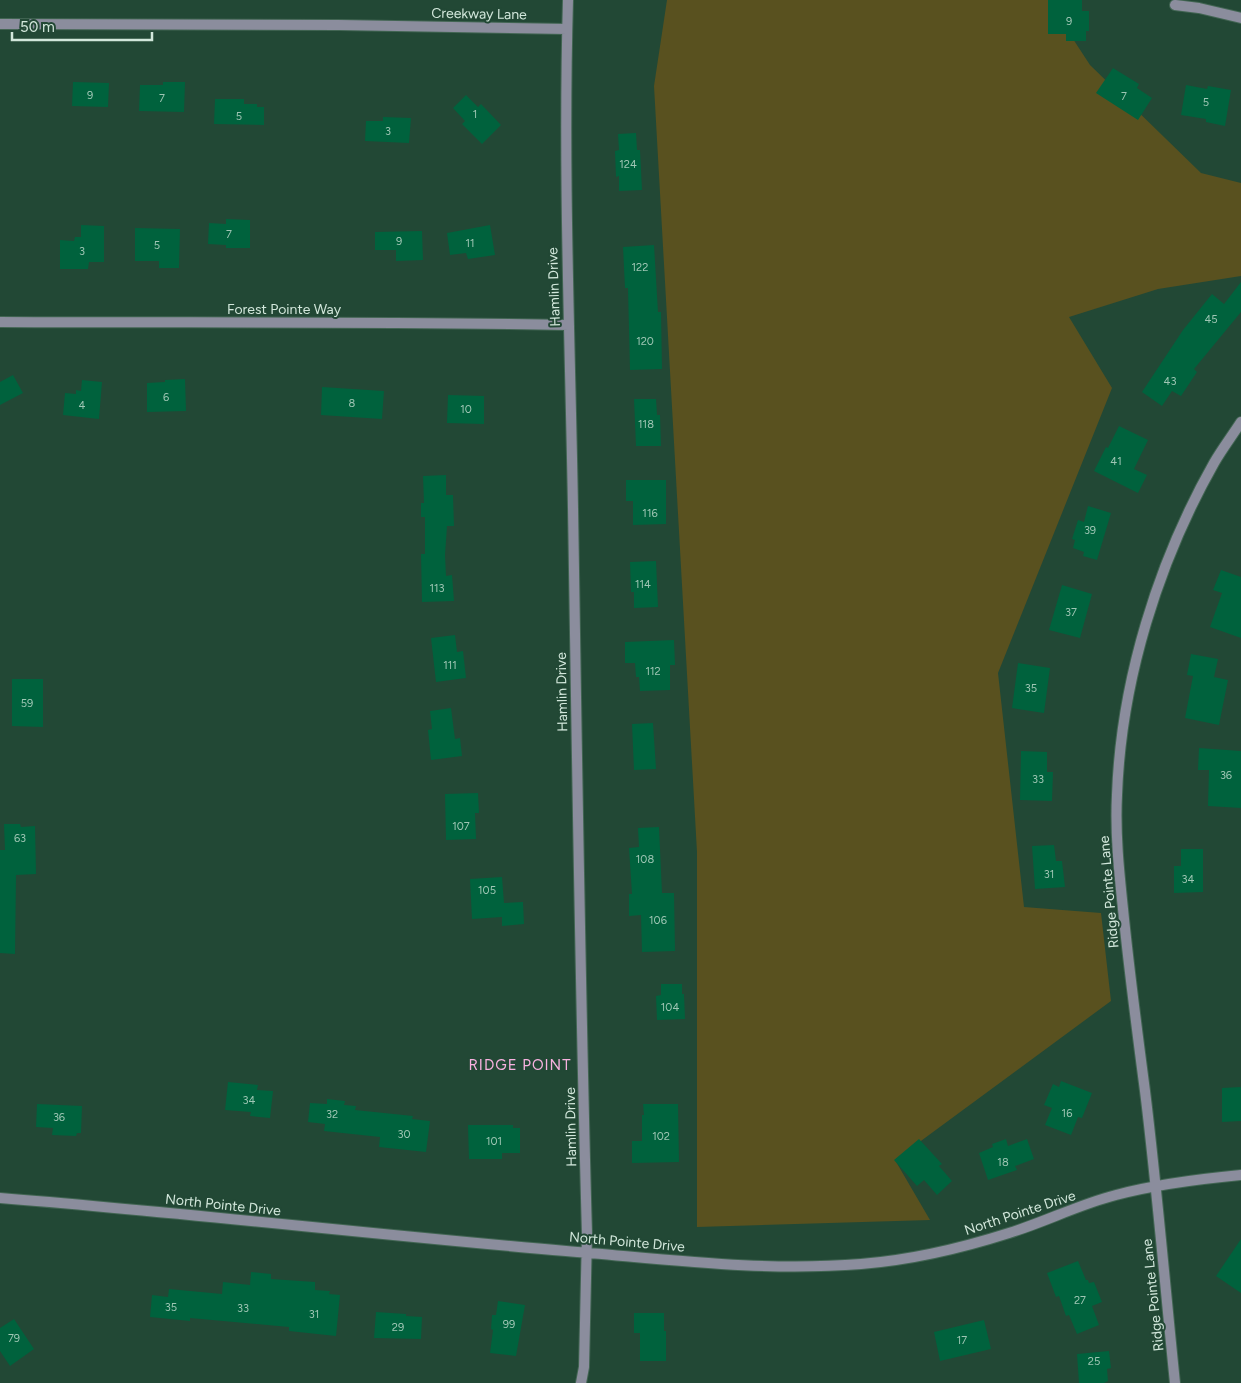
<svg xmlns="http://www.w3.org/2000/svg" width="1241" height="1383" viewBox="0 0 1241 1383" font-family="Figtree,sans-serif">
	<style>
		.green { fill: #59511f }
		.building { fill: #00623d }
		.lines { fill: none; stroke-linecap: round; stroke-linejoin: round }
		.street-casing { stroke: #426553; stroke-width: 12 }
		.street { stroke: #8b8d9d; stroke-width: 10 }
		.labels { text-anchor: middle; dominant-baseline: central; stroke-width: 4; stroke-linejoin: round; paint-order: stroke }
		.number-label { font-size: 11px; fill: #9ec6b4 }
		.street-label { font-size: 14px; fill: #d2e7db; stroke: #224835 }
		.neighbourhood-label { font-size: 15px; letter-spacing: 1px; fill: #f8b2e0; stroke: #224835 }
	</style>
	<rect width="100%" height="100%" fill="#224835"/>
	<path class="green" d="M667 0H1061L1058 16 1090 65 1201 173 1241 183V276L1158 289 1069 317 1112 388 998 673 1024 907 1101 913 1111 1001 895 1160 930 1220 697 1227V852L654 86Z"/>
	<path class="building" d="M1048 0H1082V11H1089V31H1086V41H1066V34H1048Z
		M1113 68 1139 84 1137 88 1152 98 1138 120 1096 93Z
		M73 82 109 83 108 107 72 106Z
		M163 82H185L184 112 139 111 140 85H163Z
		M1186 85 1207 89 1208 86 1231 90 1225 126 1206 122V119L1181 115Z
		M466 95 478 107 481 104 501 125 482 144 462 124 465 121 453 108Z
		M215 99H244V104H257V107H264V125L214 124Z
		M383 117 411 118 409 143 365 141 366 121H383Z
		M636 133 637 150H640L642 190 619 191V176L616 177 615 151 619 150 618 134Z
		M226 219 250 220V248H226V245L208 244 209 223 226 224Z
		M81 225 104 226V262H89L88 269H60V240L74 241 75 237H81Z
		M490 225 495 255 468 259 466 253 450 255 447 233Z
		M135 228 180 229 179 268H159V261H135Z
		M422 231 423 260 396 261V250H375V232Z
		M654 245 658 312H661L662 369 630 370 628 288H625L623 247Z
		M1241 282V312L1194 369 1197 372 1181 396 1172 391 1162 406 1142 392 1183 330 1212 294 1224 304Z
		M13 375 23 393 0 405V382Z
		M185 379 186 411 147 412V383L165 382V380Z
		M82 380 102 382 99 419 63 415 65 393 76 394V390L81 391Z
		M322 387 384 391 382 419 321 415Z
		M448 395 484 396V424L447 423Z
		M634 399H656L657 415H660L661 446H636Z
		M1119 426 1148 440 1134 469 1147 475 1138 493 1094 471 1106 447 1108 448Z
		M446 475V495H453L454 526H447L445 555 446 576 452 575 454 601 422 602 421 554H425V517H421V503H424L423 476Z
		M626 480H666V524L633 525V501H626Z
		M1088 506 1111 513 1097 560 1083 556 1084 552 1073 548 1075 540 1072 539 1078 520 1084 522Z
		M656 561 658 607 634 608V592H631L630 562Z
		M1221 570 1241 577V638L1210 627 1222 593 1213 590Z
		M1062 585 1092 594 1080 638 1049 630Z
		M455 635 457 652 463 651 466 678 436 682 431 638Z
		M674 640 675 665H670V690L640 691 639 677H636L635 663H625V642Z
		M1191 654 1218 659 1214 677 1228 680 1219 725 1185 718 1193 676 1187 675Z
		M1018 663 1050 668 1044 713 1012 708Z
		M12 679H43V727L12 726Z
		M451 708 455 739 460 738 462 756 431 760 428 730 432 729 430 711Z
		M653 723 656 769 634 770 632 724Z
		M1199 748 1241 751V808L1208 806 1209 770H1198Z
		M1021 751 1047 752V772H1053L1052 801 1020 800Z
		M478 793 479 813H475L476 839 446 840 445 794Z
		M4 824H20L21 827 35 826 36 874 16 875 15 954 0 953V850H5Z
		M659 827 662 893H674L675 951 642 952 641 915 629 916V894H632L629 848 639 847 638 828Z
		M1054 845 1056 861H1062L1065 887 1035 889 1032 846Z
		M1181 849H1203V892L1174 893V866H1181Z
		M502 877 504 903 523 902 524 924 502 926V917L472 919 470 879Z
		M661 984H682V994H684L685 1019 657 1020 656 996 661 995Z
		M1061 1081 1092 1093 1082 1118 1078 1117 1071 1135 1045 1125 1052 1108 1044 1105 1053 1084 1059 1087Z
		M228 1082 258 1085 257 1090 273 1091 270 1118 250 1116 251 1112 225 1110Z
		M1241 1087V1121L1222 1122V1088Z
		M327 1099 345 1101 344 1105 356 1106 355 1110 413 1116 412 1119 430 1121 426 1152 379 1147 380 1137 324 1131 325 1124 308 1122 310 1103 327 1104Z
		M37 1104 82 1106 81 1133H77L76 1136 52 1135 53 1128 36 1127Z
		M643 1104H678L679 1162 632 1163V1141H642V1115H644Z
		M468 1125H513V1128H520V1153H502V1159H469Z
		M919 1139 942 1164 939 1166 952 1181 937 1195 924 1180 917 1186 894 1160Z
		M1006 1139 1008 1146 1027 1139 1034 1159 1015 1166 1017 1170 988 1180 979 1153 993 1147 992 1144Z
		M1241 1239V1293L1216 1276Z
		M1078 1261 1086 1280H1088L1089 1283 1094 1282 1102 1302 1092 1306 1099 1325 1077 1334 1069 1315 1066 1316 1059 1296 1056 1297 1047 1273Z
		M251 1272 271 1274V1279L315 1282V1290L330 1291 329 1294 340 1295 336 1336 289 1331V1327L190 1318V1321L150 1317 152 1295 168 1297 169 1289 222 1294 223 1282 250 1285Z
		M498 1301 525 1305 516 1356 490 1353 493 1330 491 1329 492 1315H496Z
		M376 1312 406 1314V1316L422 1317 421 1339 374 1338Z
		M634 1313H664V1331H666V1361H640V1333H634Z
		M14 1319 34 1349 10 1366 0 1351V1328Z
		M984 1320 991 1349 940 1361 934 1332Z
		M1109 1351 1111 1368 1107 1369 1108 1381 1104 1383H1079L1077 1354Z"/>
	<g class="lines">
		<defs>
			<path id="street" d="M568 0C563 170 570 339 573 508 577 750 580 992 587 1234L584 1367 581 1383
				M1175 5 1199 8 1241 18
				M0 24 339 25 567 29
				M0 322C190 323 379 321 569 325
				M0 1198C189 1213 377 1235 566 1251 666 1259 761 1272 861 1264 912 1260 962 1248 1009 1233 1045 1222 1080 1204 1116 1195 1157 1184 1199 1179 1241 1175
				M1175 1383C1165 1286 1157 1188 1145 1091 1137 1030 1129 970 1123 909 1119 871 1115 833 1117 795 1121 681 1158 562 1214 463 1222 449 1232 436 1241 422"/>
		</defs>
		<use href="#street" class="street-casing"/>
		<use href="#street" class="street"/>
	</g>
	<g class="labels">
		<g class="number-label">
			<text x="1069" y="21">9</text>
			<text x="90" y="95">9</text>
			<text x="1124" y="96">7</text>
			<text x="162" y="98">7</text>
			<text x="1206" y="102">5</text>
			<text x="475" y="114">1</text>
			<text x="239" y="116">5</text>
			<text x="388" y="131">3</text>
			<text x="628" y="164">124</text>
			<text x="229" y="234">7</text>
			<text x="399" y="241">9</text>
			<text x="470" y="243">11</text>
			<text x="157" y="245">5</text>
			<text x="82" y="251">3</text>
			<text x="640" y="267">122</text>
			<text x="1211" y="319">45</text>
			<text x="645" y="341">120</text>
			<text x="1170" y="381">43</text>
			<text x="166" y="397">6</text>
			<text x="352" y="403">8</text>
			<text x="82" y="405">4</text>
			<text x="466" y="409">10</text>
			<text x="646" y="424">118</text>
			<text x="1116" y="461">41</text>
			<text x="650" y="513">116</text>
			<text x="1090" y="530">39</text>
			<text x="643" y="584">114</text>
			<text x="437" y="588">113</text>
			<text x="1071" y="612">37</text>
			<text x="450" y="665">111</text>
			<text x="653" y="671">112</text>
			<text x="1031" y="688">35</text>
			<text x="27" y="703">59</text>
			<text x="1226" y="775">36</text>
			<text x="1038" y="779">33</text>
			<text x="461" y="826">107</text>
			<text x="20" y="838">63</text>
			<text x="645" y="859">108</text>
			<text x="1049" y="874">31</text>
			<text x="1188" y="879">34</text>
			<text x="487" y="890">105</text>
			<text x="658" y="920">106</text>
			<text x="670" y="1007">104</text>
			<text x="249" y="1100">34</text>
			<text x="1067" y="1113">16</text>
			<text x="332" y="1114">32</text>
			<text x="59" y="1117">36</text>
			<text x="404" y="1134">30</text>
			<text x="661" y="1136">102</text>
			<text x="494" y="1141">101</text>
			<text x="1003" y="1162">18</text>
			<text x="1080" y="1300">27</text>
			<text x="171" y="1307">35</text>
			<text x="243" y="1308">33</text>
			<text x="314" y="1314">31</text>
			<text x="509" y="1324">99</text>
			<text x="398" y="1327">29</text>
			<text x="14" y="1338">79</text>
			<text x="962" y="1340">17</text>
			<text x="1094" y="1361">25</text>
		</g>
		<g class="street-label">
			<text transform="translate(479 14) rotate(1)">Creekway Lane</text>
			<text transform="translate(554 287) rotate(-92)">Hamlin Drive</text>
			<text x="284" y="309">Forest Pointe Way</text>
			<text transform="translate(562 692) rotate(-91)">Hamlin Drive</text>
			<text transform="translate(1109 892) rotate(-95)">Ridge Pointe Lane</text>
			<text transform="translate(571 1127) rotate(-91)">Hamlin Drive</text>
			<text transform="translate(223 1205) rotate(6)">North Pointe Drive</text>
			<text transform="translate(1020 1213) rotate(-18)">North Pointe Drive</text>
			<text transform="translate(627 1242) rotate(5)">North Pointe Drive</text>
			<text transform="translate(1153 1295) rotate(-96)">Ridge Pointe Lane</text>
		</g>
		<g class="neighbourhood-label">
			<text x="520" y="1065">RIDGE POINT</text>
		</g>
	</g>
	<path d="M12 32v8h140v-8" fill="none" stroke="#d2e7db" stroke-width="2.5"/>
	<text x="20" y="32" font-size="15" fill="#d2e7db" stroke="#224835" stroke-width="4" paint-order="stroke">50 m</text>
</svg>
